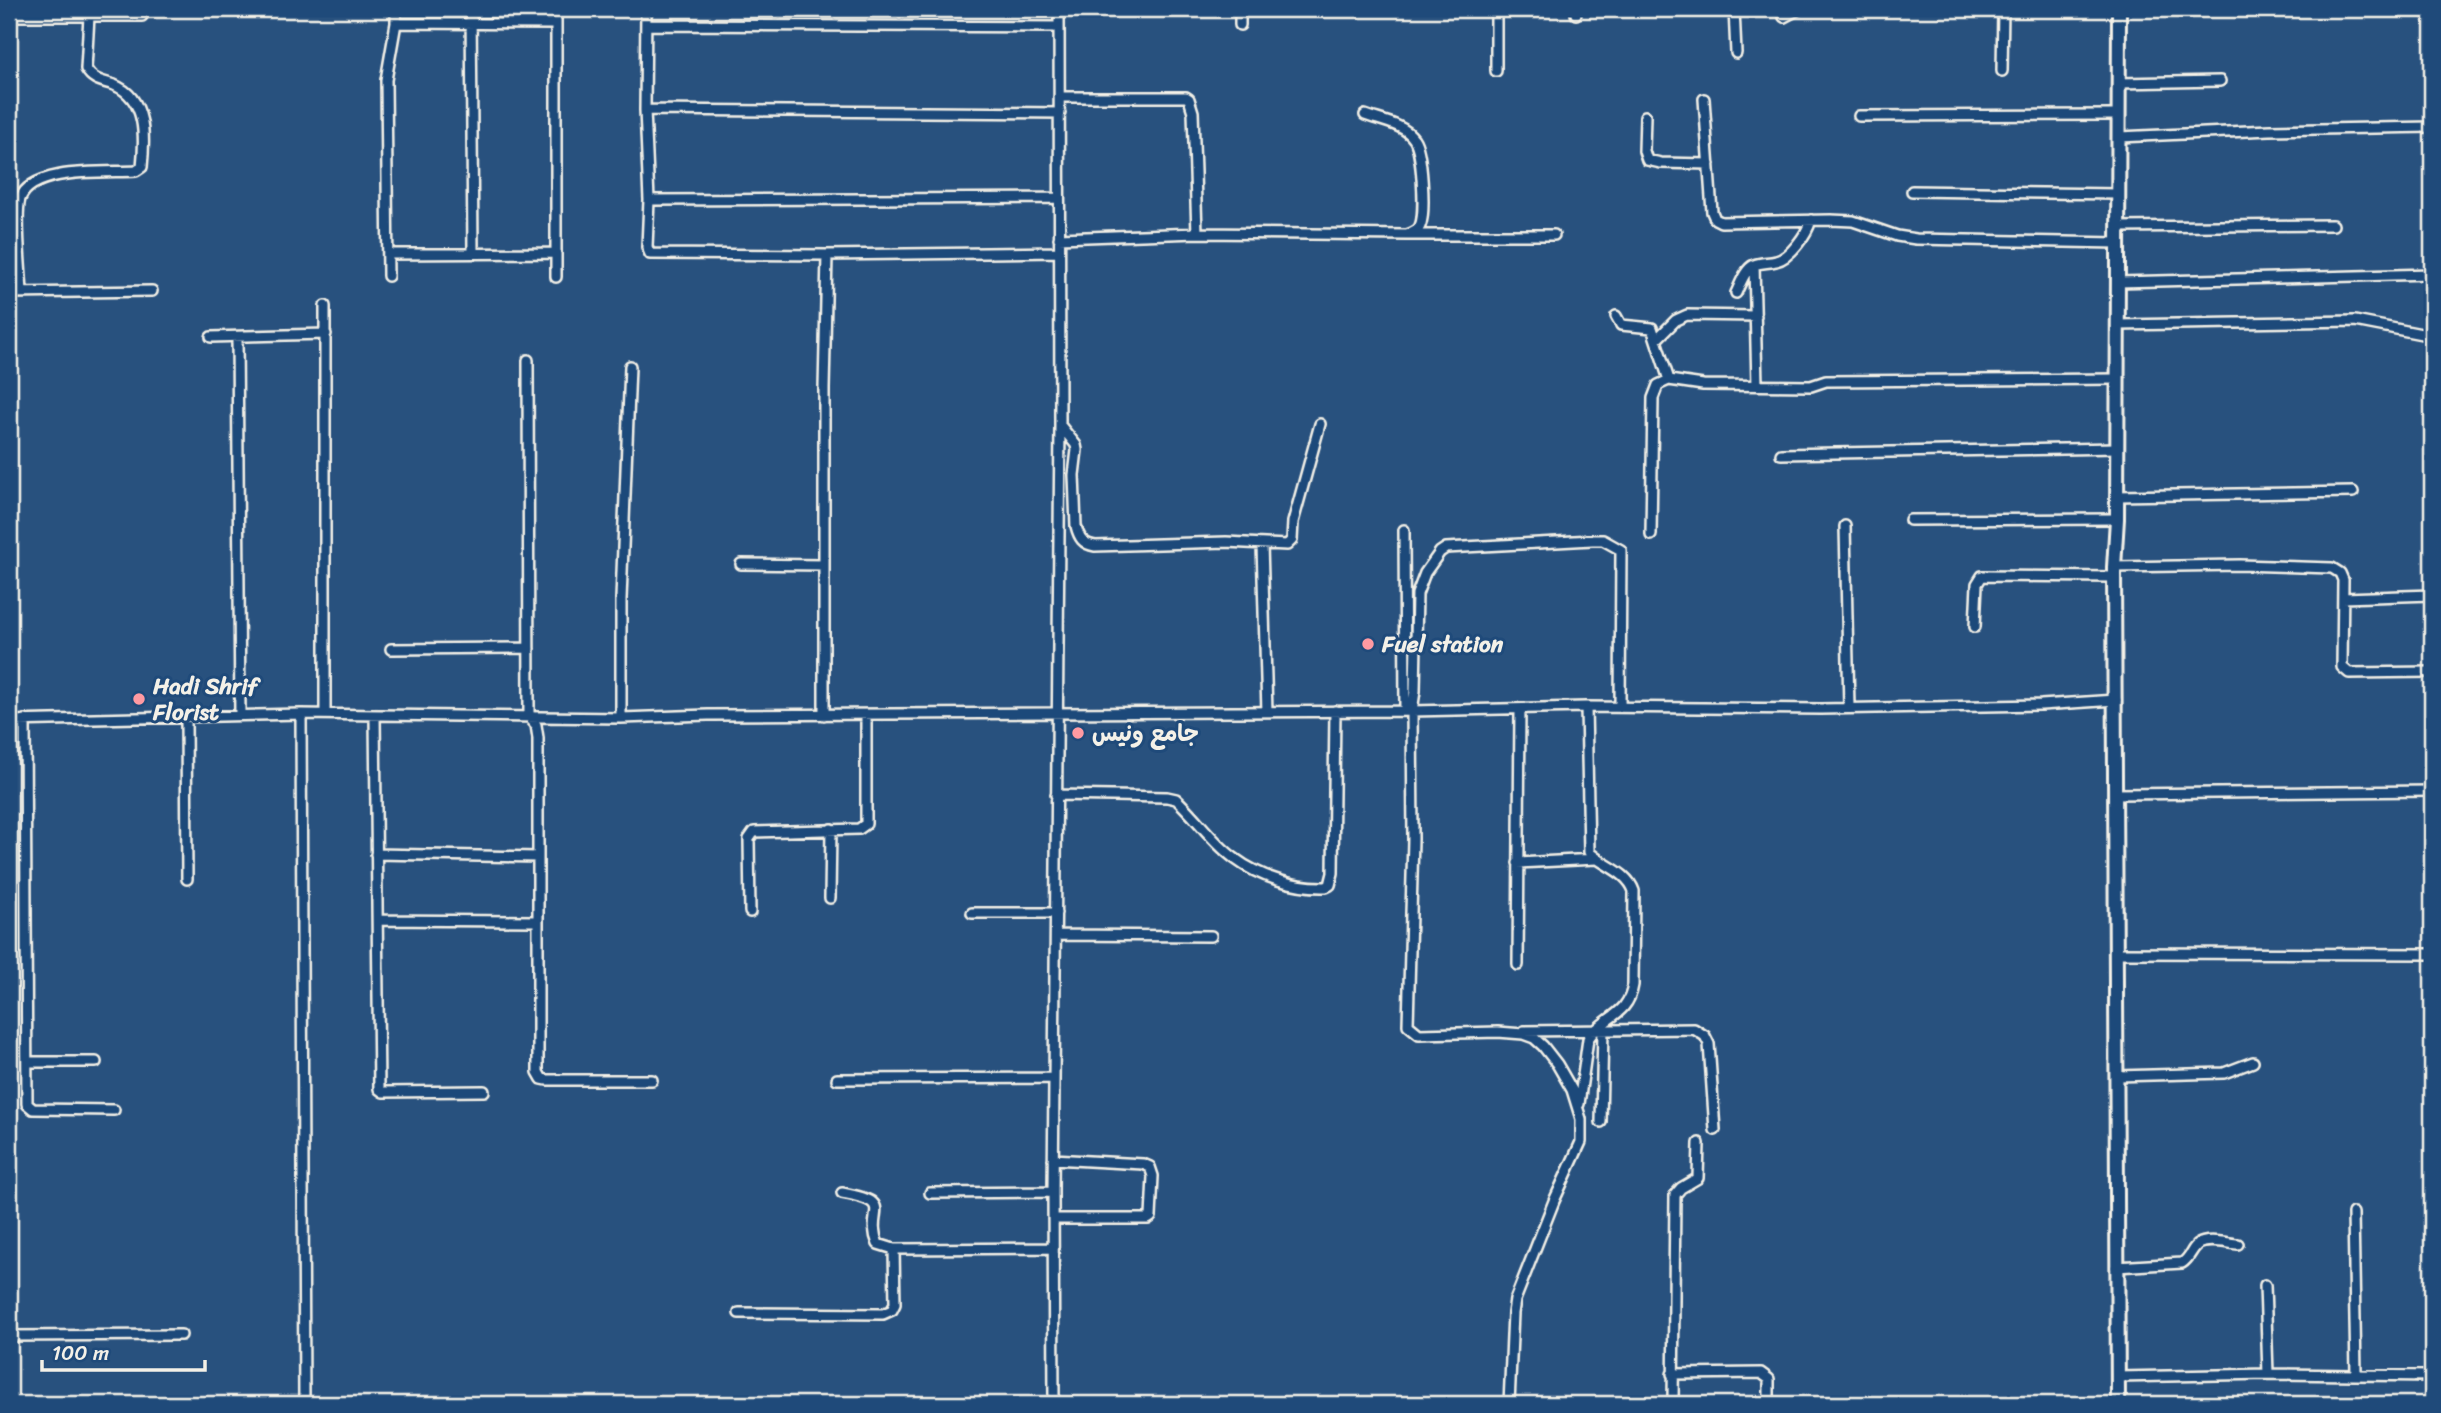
<svg xmlns="http://www.w3.org/2000/svg" width="2441" height="1413" viewBox="0 0 2441 1413" font-family="Sriracha,'Playpen Sans Arabic',sans-serif">
	<style>
		.lines { fill: none; stroke-linecap: round; stroke-linejoin: round }
		.street-casing { stroke: #f4f1e8; stroke-width: 14 }
		.secondary-casing { stroke: #f4f1e8; stroke-width: 18 }
		.street { stroke: #1f4a7a; stroke-width: 9 }
		.secondary { stroke: #1f4a7a; stroke-width: 12 }
		.poi-dot { fill: #ff9aa2; stroke: #1f4a7a; stroke-width: 2.5 }
		.labels { text-anchor: middle; dominant-baseline: central; stroke-width: 6; stroke-linejoin: round; paint-order: stroke }
		.poi-label { font-size: 23px; font-weight: bold; fill: #f4f1e8; stroke: #1f4a7a; text-anchor: start }
	</style>
	<rect width="100%" height="100%" fill="#28517e"/>
	<filter id="ink" filterUnits="userSpaceOnUse"><feTurbulence type="fractalNoise" baseFrequency=".0143" numOctaves="2"/><feDisplacementMap in="SourceGraphic" scale="14" xChannelSelector="R" yChannelSelector="G"/><feConvolveMatrix kernelMatrix="1 2 1 2 8 2 1 2 1" color-interpolation-filters="sRGB"/></filter>
	<g filter="url(#ink)">
		<g class="lines">
			<defs>
				<path id="street" d="M471 9 473 252
					M556 9V277
					M646 9 645 110 1060 113
					M1240 9V25
					M1734 9 1736 53
					M1576 14V9
					M9 16H142
					M1784 17 1799 9
					M396 23 556 24
					M646 25 1059 27
					M1496 71V9
					M2002 71 2003 9
					M2119 83 2220 81
					M1059 97H1186L1189 99 1193 112 1197 233
					M1704 99 1712 212 1715 219 1721 222 1831 220 1853 221 1897 236 1916 239 2118 243
					M645 110 649 200 647 247 650 254 827 255 1058 252
					M1645 116 1644 151 1647 160 1661 163 1709 164
					M1859 116 2119 115
					M2119 137 2270 130 2432 127
					M1912 191 2118 194
					M649 200 1059 198
					M2118 227 2333 225
					M1409 235H1554
					M1059 238 1197 233 1407 235C1412 233 1418 231 1420 226 1426 213 1422 150 1414 139 1404 124 1381 121 1365 115
					M388 254 556 253
					M1754 265 1757 385
					M388 276 386 80 396 23V9
					M2118 282 2432 274
					M22 292C21 272 15 215 20 199 32 166 108 173 136 171L142 167C145 138 147 98 114 85 102 81 93 81 86 69L89 16
					M9 293 152 291
					M1736 293C1740 285 1745 269 1754 265 1761 262 1769 263 1776 261 1790 258 1807 234 1811 220
					M325 306V714
					M1616 316 1621 325 1652 328 1669 380
					M2118 325 2355 321 2432 336
					M211 337 326 334
					M237 337 240 715
					M1657 339 1676 320 1687 315 1756 316
					M528 360 529 717 536 725 538 738V1072L542 1079 547 1080H652
					M1060 425 1076 445 1077 450 1074 475 1076 526C1079 538 1083 544 1095 546L1226 542 1287 545 1292 540 1293 522 1320 424
					M1781 454 2117 448
					M2117 496 2353 492
					M1910 520 2117 519
					M1845 526 1849 708
					M1404 530 1405 711
					M1651 535 1653 398 1658 385 1669 380 1703 385 1811 386 1826 381 2118 379
					M1262 545 1267 712
					M741 564 824 565
					M2114 567 2240 565 2332 568 2340 573 2343 580 2342 667 2349 673 2432 672
					M2343 598 2432 595
					M1975 627 1977 584 1982 576 2114 577
					M391 649 529 648
					M301 714 304 1404
					M824 715V389L827 255
					M375 716 379 1089 383 1092 484 1091
					M186 717 187 879
					M621 718V599L630 366
					M25 720 27 1104 33 1109 114 1110
					M9 721 301 714 621 718 708 715 1412 711 1586 707 1821 709 2041 705 2116 700
					M2116 794 2432 791
					M1056 795 1167 797 1176 799C1196 817 1212 842 1234 858 1259 877 1295 888 1326 887L1330 885 1333 873 1335 711
					M376 854 537 857
					M1518 863 1596 859
					M830 898 831 829
					M750 912 749 839 754 832 859 829 866 824V715
					M972 913H1056
					M378 920 537 921
					M1056 935 1211 936
					M2116 953 2432 954
					M1518 965 1520 709
					M1524 1031 1694 1029 1705 1036 1709 1044 1715 1130
					M27 1062H96
					M2117 1076 2224 1073 2253 1062
					M837 1079 1054 1078
					M1579 1104 1588 1039C1603 1016 1628 1017 1633 985L1634 891C1627 871 1603 866 1589 852L1586 707
					M1601 1122 1603 1030
					M842 1193C898 1203 864 1211 878 1244L894 1249
					M930 1193 1053 1192
					M2353 1213 2356 1373
					M1053 1219H1148L1151 1217 1153 1176 1150 1167 1143 1164 1053 1159
					M2116 1267 2182 1263C2190 1258 2191 1250 2197 1245 2207 1238 2226 1243 2238 1244
					M2265 1285 2268 1374
					M739 1313 883 1314 892 1310 895 1304 894 1249 1052 1248
					M9 1336 181 1335
					M1672 1374 1761 1373 1769 1379V1404
					M2118 1377 2268 1374 2432 1376
					M1054 1404 1053 1192 1060 425 1059 9
					M1509 1404 1513 1313 1515 1300 1554 1201 1581 1142V1119L1572 1090 1557 1064 1543 1046 1534 1038 1523 1034 1498 1032 1419 1034 1408 1025 1413 839 1412 711 1415 691 1417 594 1425 573 1440 552 1446 548 1592 540H1603L1621 550 1620 707
					M1673 1404 1675 1195 1681 1188 1698 1178 1699 1143"/>
				<path id="secondary" d="M2118 1404 2114 567 2117 519 2119 9"/>
			</defs>
			<use href="#street" class="street-casing"/>
			<use href="#secondary" class="secondary-casing"/>
			<use href="#street" class="street"/>
			<use href="#secondary" class="secondary"/>
		</g>
	</g>
	<g class="poi-dot">
		<circle cx="1368" cy="644" r="7"/>
		<circle cx="139" cy="699" r="7"/>
		<circle cx="1078" cy="733" r="7"/>
	</g>
	<g class="labels">
		<g class="poi-label">
			<text x="1382" y="644">Fuel station</text>
			<text x="153" y="686">Hadi Shrif<tspan x="153" dy="26">Florist</tspan></text>
			<text x="1092" y="733">جامع ونيس</text>
		</g>
	</g>
	<rect width="2441" height="1413" fill="none" stroke="#1f4a7a" stroke-width="35"/>
	<rect x="18" y="18" width="2406" height="1378" fill="none" stroke="#f4f1e8" stroke-width="2.5" filter="url(#ink)"/>
	<path d="M42 1360v10h163v-10" fill="none" stroke="#f4f1e8" stroke-width="3.5"/>
	<text x="52" y="1360" font-size="21" fill="#f4f1e8" stroke="#1f4a7a" stroke-width="5" paint-order="stroke">100 m</text>
</svg>
